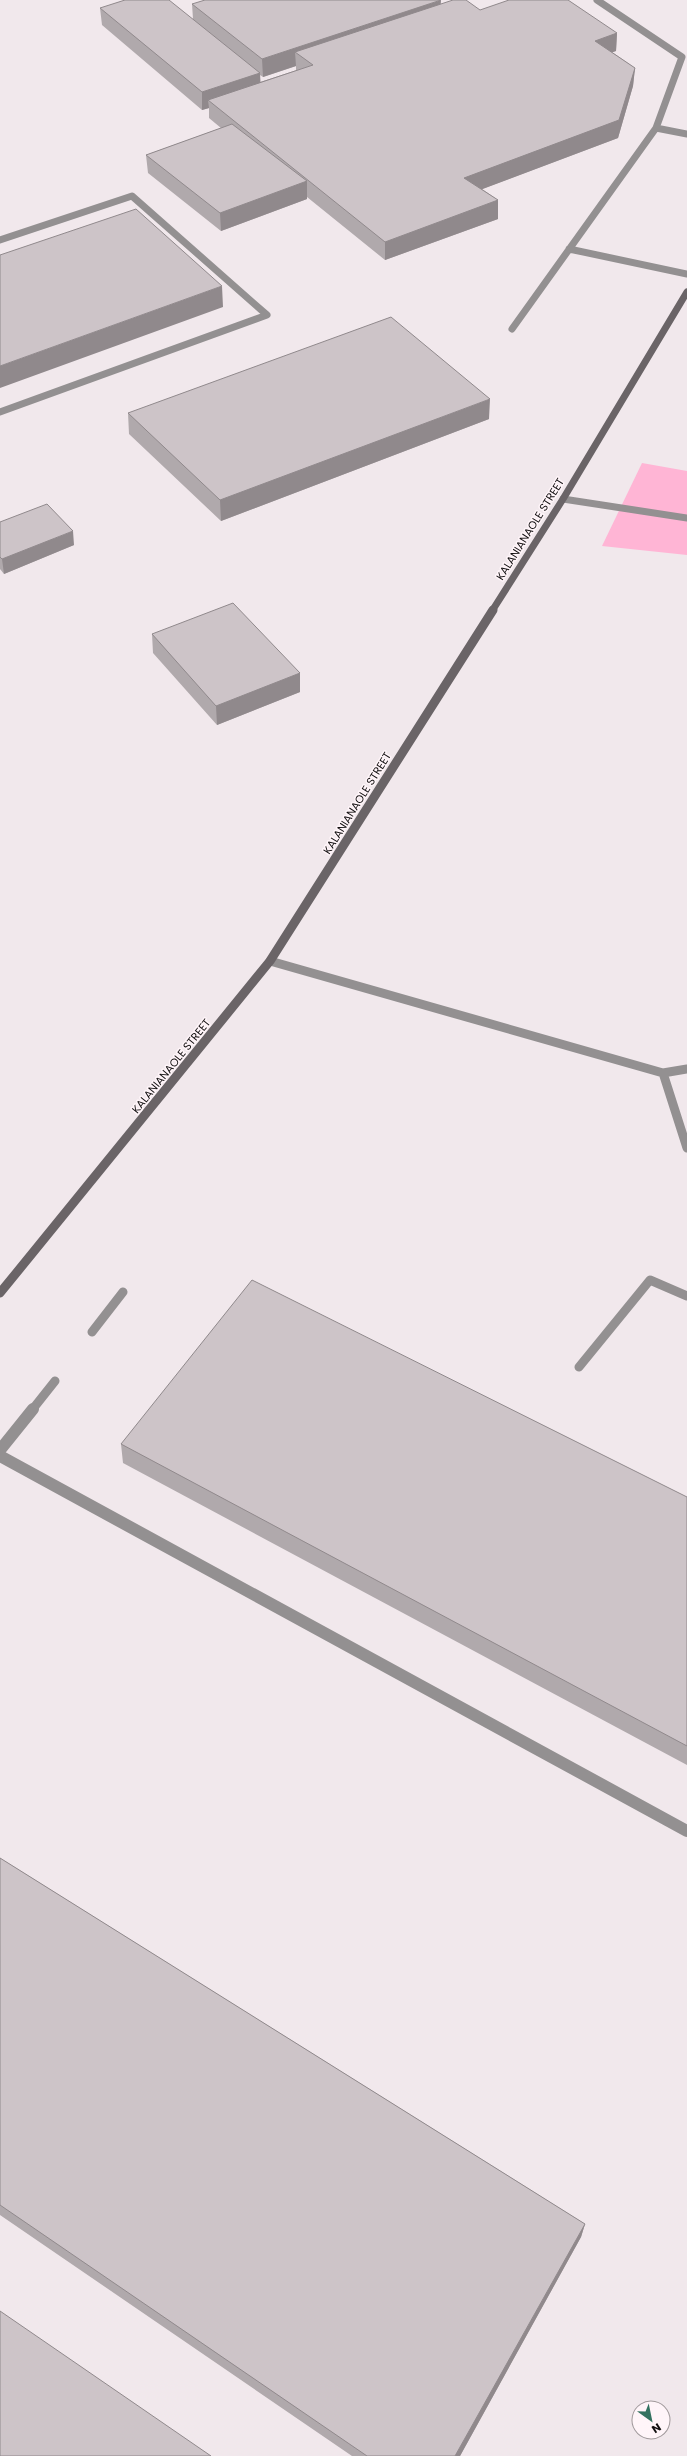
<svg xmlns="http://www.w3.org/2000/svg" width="687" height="2456" viewBox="0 0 687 2456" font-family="Poppins,sans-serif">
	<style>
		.green { fill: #ffb5d5 }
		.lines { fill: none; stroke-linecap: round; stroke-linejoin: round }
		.lane-far2 { stroke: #939091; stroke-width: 7 }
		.lane-far1 { stroke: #939091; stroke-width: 9 }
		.lane { stroke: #939091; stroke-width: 12 }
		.secondary-far1 { stroke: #6a6467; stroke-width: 7 }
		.secondary { stroke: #6a6467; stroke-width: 9 }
		.wall { fill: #b0a9ac; fill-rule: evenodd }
		.shaded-wall { fill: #90898c }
		.building { fill: #cdc4c8; stroke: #90898c }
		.labels { text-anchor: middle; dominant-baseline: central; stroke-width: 3; stroke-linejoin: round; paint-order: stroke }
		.street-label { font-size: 11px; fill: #110e0f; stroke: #fff5f9 }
	</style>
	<rect width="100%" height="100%" fill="#f1e8ec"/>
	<path class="green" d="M642 463 687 471V555L602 546Z"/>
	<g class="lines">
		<path class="lane-far2" d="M656 128 687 134
			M0 240 132 196 267 315 0 412
			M569 249 687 274
			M512 329 656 128 682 57 597 0
			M563 499 687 518"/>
		<path class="lane-far1" d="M270 961 663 1073 687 1069
			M663 1073 687 1148
			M92 1332 123 1292
			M579 1367 650 1280 687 1296
			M32 1410 55 1381"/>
		<path class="lane" d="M0 1450 33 1409
			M0 1456 687 1831"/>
		<path class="secondary-far1" d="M492 611 563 499 687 292"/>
		<path class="secondary" d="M0 1293 270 961 493 610"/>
	</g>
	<path class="wall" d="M192 4H441L480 10 617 33 616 51 612 52 635 68 633 86 618 138 482 189 498 200V219L385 260 307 197V199L221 231 148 173 146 155 221 128 209 118V108L202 110 102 25 100 8 193 19ZM296 66V70H297L260 82V75L263 77Z
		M128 413 489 419 221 521 129 434Z
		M0 522 74 545 4 574 0 569Z
		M152 634 300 673V692L217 725 153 653Z
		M121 1444 687 1497V1765L123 1463Z
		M0 1858 585 2224 581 2237 460 2456H352L0 2215Z"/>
	<path class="shaded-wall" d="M441 0 440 18 295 52 296 66 263 77 262 59Z
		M617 33 616 51 593 59 595 41Z
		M635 68 633 86 618 138 464 196V178Z
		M260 73 261 91 208 100 209 108 202 110V92Z
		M307 181V199L221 231 220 213Z
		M498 200V219L385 260V242Z
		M222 286 223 307 0 388V366Z
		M490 399 489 419 221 521 220 500Z
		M73 531 74 545 4 574 2 559Z
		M300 673V692L217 725 216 706Z
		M585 2224 581 2237 460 2456H455Z"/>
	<path class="building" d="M125 0H169L260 73 202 92 100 8Z
		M205 0H441L262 59 192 4Z
		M453 0H466L480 10 509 0H568L617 33 595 41 635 68 619 120 464 178 498 200 385 242 208 100 313 65 295 52Z
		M232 124 307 181 220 213 146 155Z
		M136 209 222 286 0 366V255Z
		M391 317 490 399 220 500 128 413Z
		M47 504 73 531 2 559 0 557V522Z
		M233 603 300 673 216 706 152 634Z
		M252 1280 687 1497V1746L121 1444Z
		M0 1858 585 2224 455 2456H367L0 2205Z
		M0 2311 211 2456H0Z"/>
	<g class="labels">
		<g class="street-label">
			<text transform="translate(530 529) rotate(-58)">KALANIANAOLE STREET</text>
			<text transform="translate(357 803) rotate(-58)">KALANIANAOLE STREET</text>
			<text transform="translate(171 1066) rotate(-51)">KALANIANAOLE STREET</text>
		</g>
	</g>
	<g transform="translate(651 2420) rotate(147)"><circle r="19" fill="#fff5f9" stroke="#a0999b"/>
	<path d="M0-3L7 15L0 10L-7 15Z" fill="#337260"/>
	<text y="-6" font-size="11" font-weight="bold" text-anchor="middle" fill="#110e0f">N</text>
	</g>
</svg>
